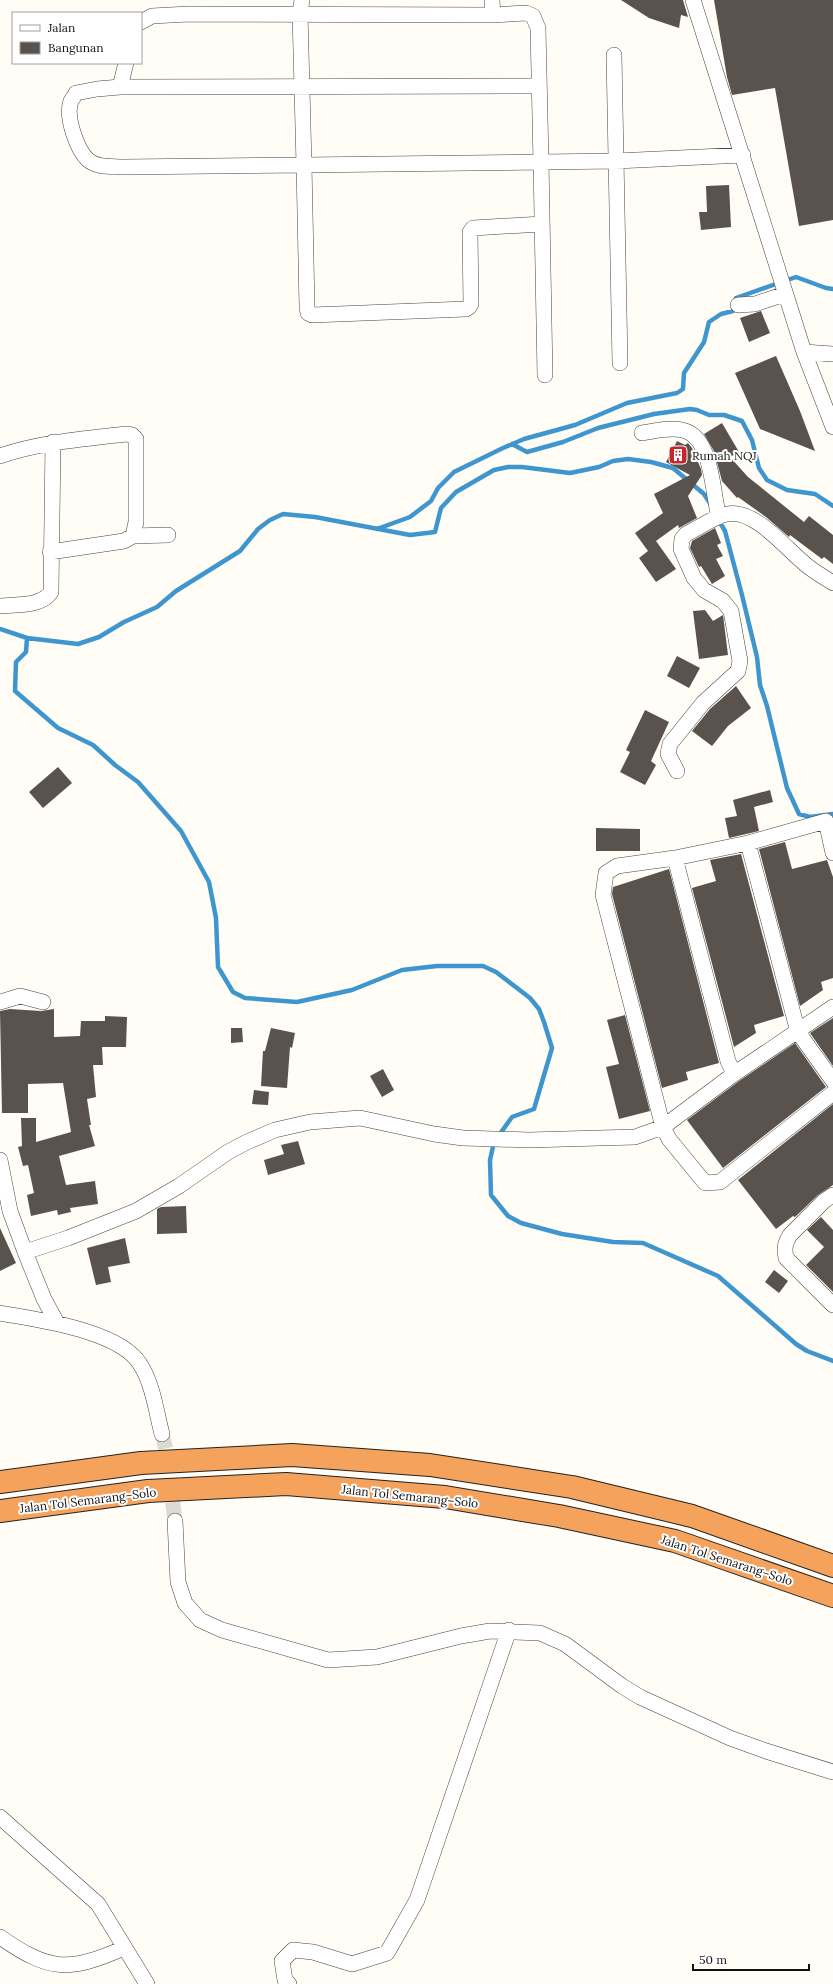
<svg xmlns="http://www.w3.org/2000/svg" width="833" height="1984" viewBox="0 0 833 1984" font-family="Lora,serif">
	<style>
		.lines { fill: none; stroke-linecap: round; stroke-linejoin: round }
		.stream { stroke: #3f96cf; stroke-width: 4.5 }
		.building { fill: #5a524d }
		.minor-tunnel { stroke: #dbdad3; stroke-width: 15; stroke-dasharray: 15 8; stroke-linecap: butt }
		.minor-casing { stroke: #444; stroke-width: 16 }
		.highway-casing { stroke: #222; stroke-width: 24 }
		.minor { stroke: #fff; stroke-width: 15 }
		.highway { stroke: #f5a25d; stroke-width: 22 }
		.labels { text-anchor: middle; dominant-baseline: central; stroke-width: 4; stroke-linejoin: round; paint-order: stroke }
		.poi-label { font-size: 12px; fill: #111; stroke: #fff; text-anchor: start }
		.street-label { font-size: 12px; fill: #111; stroke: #fff }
	</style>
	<rect width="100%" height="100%" fill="#fffdf5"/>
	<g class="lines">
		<path class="stream" d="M512 444 527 452 563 442 598 428 654 414 690 409 697 410 709 415H724L742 421 752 440 759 468 767 480 787 490 815 494 833 506
			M718 519 725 531 742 595 757 657 760 685 767 706 787 788 799 814 810 817 833 814
			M377 529 410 517 431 501 438 488 454 472 503 448 524 439 575 425 627 403 677 393 683 389 684 373 704 342 709 322 721 314 733 311 736 298 796 277 826 288 833 289
			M0 629 27 638 78 644 99 637 124 622 157 607 176 591 240 551 258 529 270 520 283 514 315 517 410 535 435 532 441 508 456 492 494 470 508 467H522L570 473 599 467 613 461 628 459 651 462 673 468 704 494 711 505
			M27 638 26 652 16 662 15 691 58 728 93 745 115 765 138 782 181 831 209 882 216 918 218 967 233 992 245 998 297 1002 352 990 402 970 437 966H483L496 972 530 998 539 1009 544 1022 552 1048 534 1109 512 1117 494 1142 490 1160 491 1195 508 1216 521 1223 562 1234 613 1242 643 1243 718 1276 796 1344 807 1351 833 1361"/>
	</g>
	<path class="building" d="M621 0H683L688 17 681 15 679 28 649 18Z
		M714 0H833V220L799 226 775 88 732 95 727 77Z
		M729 185 731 227 701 230 699 212H707L706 186Z
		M761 311 770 333 749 342 740 318Z
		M776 356 800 411 815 451 760 429 735 373Z
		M722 423 739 452 730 457 748 477 804 522 809 516 833 535V564L824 557 822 559 790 535 789 537 766 517 738 497 737 498 722 481 714 451 704 434Z
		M677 441 685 445 688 443 692 448 701 469 702 475 688 496 697 518 679 528 678 525 656 541 676 569 656 582 639 558 648 551 635 533 663 513 654 494 690 475 666 462Z
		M715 528 721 543 717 545 723 556 716 559 725 576 712 584 701 566 699 567 690 548 692 541Z
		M705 610 713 621 723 615 728 655 699 659 693 611Z
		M677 656 700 668 689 688 667 676Z
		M736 686 751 708 728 726 712 746 692 731 710 709Z
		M645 710 669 722 651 761 656 765 645 785 620 772 630 752 626 750Z
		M58 767 72 783 43 808 29 792Z
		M770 790 773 802 754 807 759 831 729 838 725 818 737 816 733 800Z
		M596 828 640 829V851H596Z
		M785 842 792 869 827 860 833 877V978L821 982 823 990 800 1006 759 849Z
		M741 854 784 1016 754 1025 756 1033 734 1047 692 888 716 881 710 860Z
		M669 869 719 1063 686 1072 688 1080 662 1088 612 894 613 887Z
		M10 1009 41 1011 54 1009V1037L80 1036 81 1021H105V1016L127 1017 126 1047H102L103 1065H93L96 1097 87 1099 91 1125H89L95 1146 59 1156 66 1185 95 1181 98 1204 70 1208 71 1212 58 1215 57 1210 31 1216 27 1195 34 1193 28 1165 23 1166 18 1147 22 1146 21 1118H36V1142L71 1132 63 1083 28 1084V1113H2L0 1011Z
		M625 1015 650 1111 619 1119 606 1067 619 1064 607 1020Z
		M833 1018V1066L810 1033Z
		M231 1028H242L243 1042 231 1043Z
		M271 1028 295 1033 292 1048 290 1047 287 1088 261 1086 263 1051H265Z
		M795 1043 826 1087 723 1168 687 1120 739 1081Z
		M383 1069 394 1090 382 1097 370 1076Z
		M254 1090 269 1092 268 1105 252 1104Z
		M833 1104V1185L818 1195 795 1217 793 1216 776 1229 738 1180Z
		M298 1141 305 1164 268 1175 264 1160 284 1154 281 1145Z
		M186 1206 187 1233 157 1234V1209L161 1207Z
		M821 1217 833 1230V1292L806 1265 824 1247 807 1230Z
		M0 1228 16 1263 0 1271Z
		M125 1238 130 1263 108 1267 111 1282 96 1285 87 1248Z
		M774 1270 788 1281 779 1293 765 1282Z"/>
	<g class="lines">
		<path class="minor-tunnel" d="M162 1434 166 1450 175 1521"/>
		<defs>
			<path id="minor" d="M302 0 300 13 304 165 541 162 545 375
				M492 0 493 15
				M693 0 804 352 833 427
				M141 22 152 16 189 14 493 15 526 13 533 16 538 28 541 162 616 161 743 155
				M614 55 620 363
				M126 63 120 87 539 86
				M120 87 97 89 76 93C75 96 72 99 71 101 65 116 77 150 88 160 98 168 112 166 124 167L304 165 307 307 308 313 312 315 466 309 469 307 471 304 470 232 473 228 542 224
				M738 305 755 304 785 294
				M804 352 833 354
				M642 433C655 431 670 427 682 430 713 436 712 493 719 517
				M0 456C41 442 84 439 126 434L132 435 136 439V522L133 536 124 541 50 552
				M133 536 168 535
				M0 606C16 604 41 607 51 592L53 442
				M677 771 668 754 670 744 703 703 738 671 740 661 731 611 723 601 704 590 694 578 681 549 682 539 686 534C699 528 713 517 727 514 756 508 788 552 810 568 817 573 825 578 833 583
				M748 843 798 1032 833 1081
				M833 853 826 821 748 843 675 858 617 866 606 873 603 895 663 1127 669 1139 705 1183 720 1182 833 1093
				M675 858 728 1061 734 1074
				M0 1002 20 996 43 1002
				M0 1160 10 1211 25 1252 68 1238 136 1211 179 1186 228 1152 247 1142 275 1130 310 1122 360 1118 434 1134 463 1138 529 1140 635 1137 663 1127 734 1074 833 1007
				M833 1195 824 1201 790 1235C785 1243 784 1248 786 1258L833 1305
				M25 1252 44 1299 57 1323
				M0 1313C37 1320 119 1330 140 1364 153 1384 156 1411 162 1434
				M175 1521 178 1582 185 1603 200 1620 222 1630 328 1660 377 1657 461 1636 490 1631 540 1633 565 1644 622 1686 640 1697 730 1738 766 1751 833 1772
				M0 1817 98 1904 147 1984
				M0 1937C50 1972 69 1972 124 1948
				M289 1984 285 1980 282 1961 293 1950 313 1952 352 1964 387 1953 417 1900 509 1630"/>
			<path id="highway" d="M0 1482 141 1463 292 1455 430 1465 572 1487 692 1516 833 1566
				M0 1511 148 1491 286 1484 445 1497 559 1516 675 1541 833 1596"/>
		</defs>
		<use href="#minor" class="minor-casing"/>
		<use href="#highway" class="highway-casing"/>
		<use href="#minor" class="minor"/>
		<use href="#highway" class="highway"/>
	</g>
	<defs>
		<symbol id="building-square" viewBox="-11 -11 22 22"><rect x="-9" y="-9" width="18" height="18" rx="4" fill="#c4262e" stroke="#fff"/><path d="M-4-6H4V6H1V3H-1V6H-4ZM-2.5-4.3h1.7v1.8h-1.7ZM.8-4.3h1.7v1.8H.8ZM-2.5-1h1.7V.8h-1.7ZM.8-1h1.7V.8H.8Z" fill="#fff"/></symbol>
	</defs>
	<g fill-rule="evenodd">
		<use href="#building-square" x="667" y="444" width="22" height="22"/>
	</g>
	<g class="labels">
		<g class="poi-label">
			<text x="692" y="455">Rumah NQJ</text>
		</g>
		<g class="street-label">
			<text transform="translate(410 1496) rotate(6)">Jalan Tol Semarang–Solo</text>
			<text transform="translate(88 1500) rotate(-7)">Jalan Tol Semarang–Solo</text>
			<text transform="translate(727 1560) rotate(18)">Jalan Tol Semarang–Solo</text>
		</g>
	</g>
	<rect x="12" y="12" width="130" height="52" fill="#ffffff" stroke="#a0a0a0"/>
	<rect x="20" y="25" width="20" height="6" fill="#ffffff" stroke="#a0a0a0"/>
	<text x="48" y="32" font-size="12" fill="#111111">Jalan</text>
	<rect x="20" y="42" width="20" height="12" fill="#5a524d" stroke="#a0a0a0"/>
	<text x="48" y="52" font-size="12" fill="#111111">Bangunan</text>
	<path d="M693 1964v6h116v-6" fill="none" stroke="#111111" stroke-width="2"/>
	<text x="699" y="1964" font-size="12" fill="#111111" stroke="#ffffff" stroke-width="3" paint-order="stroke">50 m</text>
</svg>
